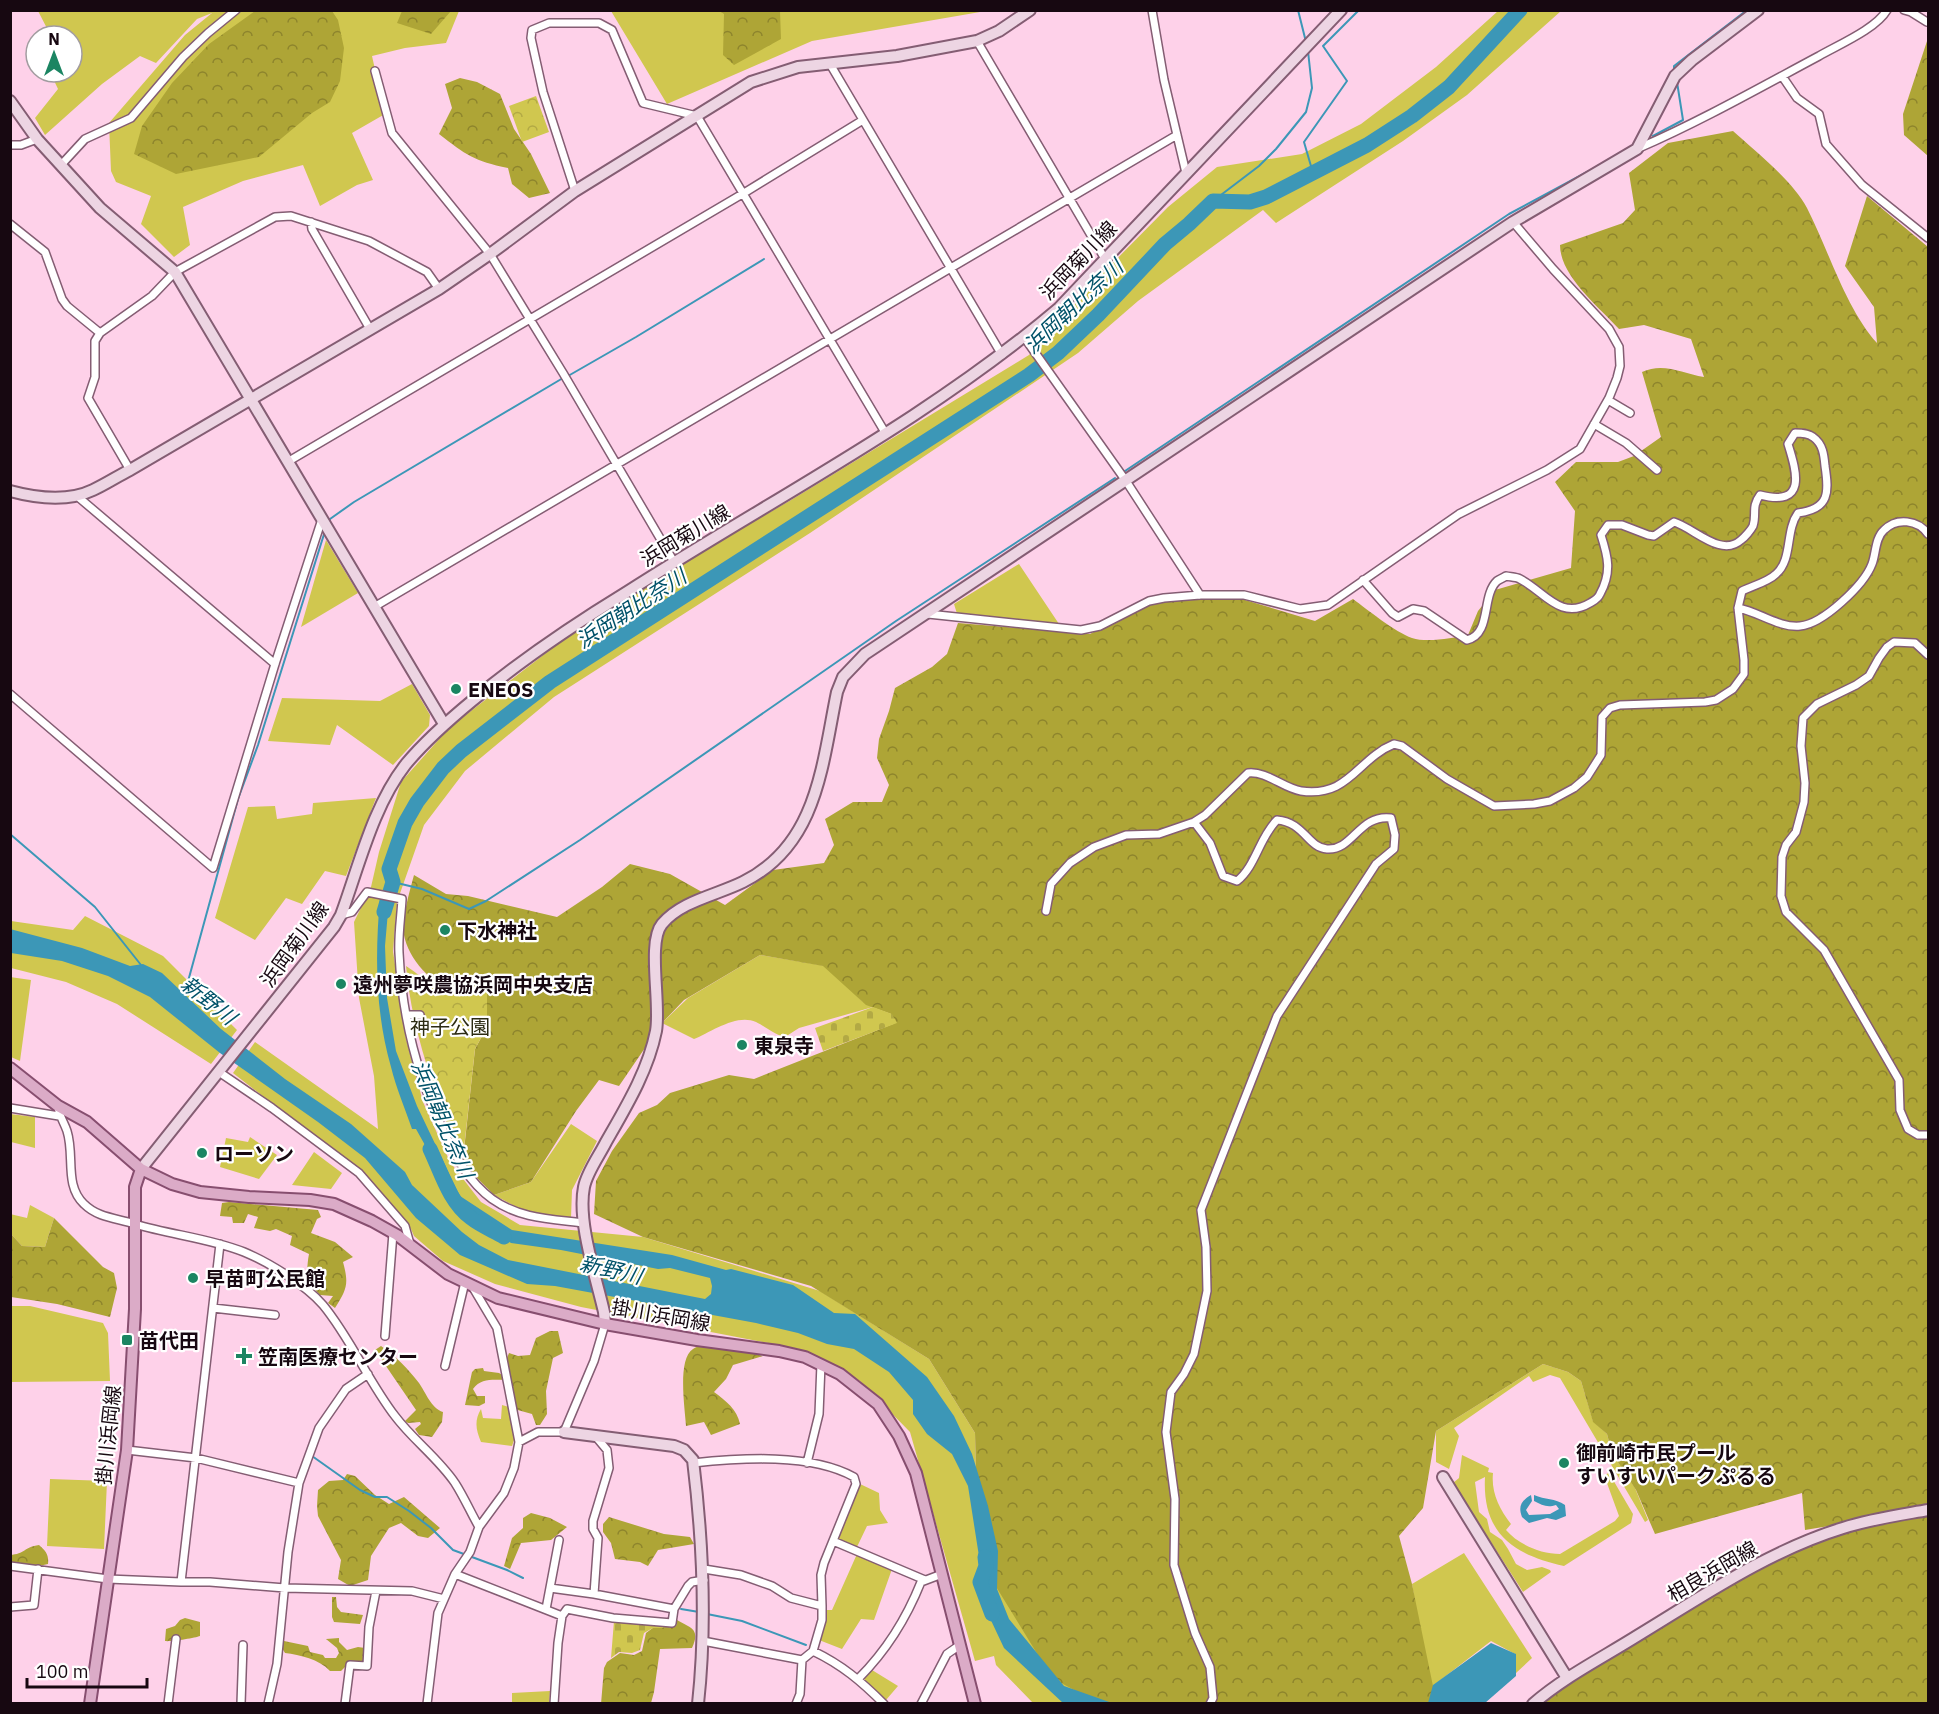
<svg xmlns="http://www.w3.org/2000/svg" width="1939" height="1714" viewBox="0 0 1939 1714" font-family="'IBM Plex Sans','Noto Sans JP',sans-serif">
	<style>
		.green { fill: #d0c74f }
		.forest { fill: url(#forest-crowns) }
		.cemetery { fill: url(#cemetery-stones) }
		.park { fill: url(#park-crowns) }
		.water { fill: #3c97b7 }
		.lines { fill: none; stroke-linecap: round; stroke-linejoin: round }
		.stream { stroke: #3c97b7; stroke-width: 2 }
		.river { stroke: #3c97b7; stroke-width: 15 }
		.street-casing { stroke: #845d73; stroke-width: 10 }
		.secondary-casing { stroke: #845d73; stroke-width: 14 }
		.primary-casing { stroke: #874e6f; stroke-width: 14 }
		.street { stroke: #fff; stroke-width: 7 }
		.secondary { stroke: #edd5e3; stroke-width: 10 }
		.primary { stroke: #dbabc7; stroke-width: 10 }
		.poi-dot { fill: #1b8562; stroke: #fff; stroke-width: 2 }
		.labels { text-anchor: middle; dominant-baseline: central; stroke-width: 4.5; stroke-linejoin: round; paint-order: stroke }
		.street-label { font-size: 20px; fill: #170811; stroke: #fff }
		.poi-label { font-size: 20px; font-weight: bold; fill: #170811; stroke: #fff; text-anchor: start }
		.park-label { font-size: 20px; fill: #2c2b13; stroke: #fff }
		.water-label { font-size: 21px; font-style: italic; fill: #015269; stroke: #fff }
	</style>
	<defs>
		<pattern id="forest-crowns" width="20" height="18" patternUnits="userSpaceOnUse" patternTransform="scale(1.5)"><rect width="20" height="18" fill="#aea536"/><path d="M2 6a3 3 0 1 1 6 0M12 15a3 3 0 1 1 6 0" fill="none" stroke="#8d842c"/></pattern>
		<pattern id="cemetery-stones" width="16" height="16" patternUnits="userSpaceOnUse" patternTransform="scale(1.5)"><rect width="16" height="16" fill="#d0c74f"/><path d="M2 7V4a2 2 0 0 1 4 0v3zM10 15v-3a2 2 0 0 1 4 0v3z" fill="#b2a944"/></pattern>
		<pattern id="park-crowns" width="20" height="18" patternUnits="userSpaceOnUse" patternTransform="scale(1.5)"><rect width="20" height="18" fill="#d0c74f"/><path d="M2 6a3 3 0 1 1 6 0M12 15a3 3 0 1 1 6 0" fill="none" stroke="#b2a944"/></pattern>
	</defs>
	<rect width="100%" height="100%" fill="#fed1e9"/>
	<path class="green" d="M38 11H459L446 43 405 48 372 56 385 114 352 133 373 180 357 185 320 206 303 165 243 181 183 207 190 245 174 257 141 224 151 196 116 182 111 171 109 123 185 35 212 13 197 19 156 63 140 56 102 84 45 135 35 118 58 89 50 72H72V36H51Z
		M611 11H986L812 41 667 104Z
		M1498 11H1561L1467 95 1403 141 1276 223 1263 210 1138 301 1078 353 810 533 554 697 465 771 424 825 397 902 393 951 406 1039 423 1102 450 1162 481 1202 520 1225 643 1237 820 1291 929 1359 975 1433 977 1510 1110 1703H1033L996 1665 994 1656 975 1661 910 1432 860 1381 799 1349 581 1307 495 1284 443 1261 414 1236 411 1229 369 1181 351 1165 233 1073 255 1042 378 1129 374 1076 359 998 354 922 371 887 379 852 401 782 449 728 555 646 664 573 791 500 1029 355 1097 279 1168 207 1217 167 1302 154 1361 124 1436 67Z
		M326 540 358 593 301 627Z
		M1019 564 1061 627 958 617 954 604Z
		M412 684 430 715 429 726 393 765 337 725 330 745 268 741 282 698 380 701Z
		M376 798 346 876 325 871 302 904 286 898 255 940 215 918 248 807 275 806 277 819 312 814 313 803Z
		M85 916 163 956 237 1030 211 1064 117 1004 66 982 11 968V921L73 930Z
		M760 955 826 966 862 1001 873 1007 799 1028 785 1037C771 1033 768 1028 756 1022 737 1013 711 1032 694 1039L662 1023 688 998Z
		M10 977 31 980 20 1061 11 1057Z
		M10 1114 35 1117V1148L11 1142Z
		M571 1124 597 1141 572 1190 571 1218 528 1213 494 1195 531 1182Z
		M250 1137 277 1155 259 1179 220 1167 226 1138 248 1142Z
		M314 1152 342 1173 331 1189 292 1185Z
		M30 1205 54 1218 45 1247 22 1246 11 1234 10 1214 27 1218Z
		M11 1306H30L103 1323 108 1333 110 1381 11 1382Z
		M1543 1364 1568 1372 1581 1381 1593 1421 1607 1434 1612 1453 1635 1488 1648 1520 1645 1522 1560 1378 1550 1375 1533 1382 1529 1376 1454 1428 1459 1436 1449 1469 1436 1462V1431Z
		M502 1405 509 1407 515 1437 512 1446 481 1442C476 1430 474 1421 481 1409L483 1418 501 1419Z
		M1462 1455 1489 1468 1488 1472 1493 1473C1491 1492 1499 1509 1511 1524L1506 1530C1518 1544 1540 1554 1560 1554L1615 1521 1619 1516 1604 1475 1609 1473 1633 1514 1631 1523 1564 1566C1513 1555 1482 1533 1485 1477L1475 1482 1479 1512 1487 1519 1490 1532 1502 1540 1508 1549 1516 1564 1527 1570 1542 1567 1550 1570 1551 1572 1523 1592 1453 1483 1459 1478Z
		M50 1479 107 1481 104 1549 47 1546Z
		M860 1484 879 1493 880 1510 888 1523 867 1526 856 1549 837 1541Z
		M1464 1553 1532 1658 1516 1673 1515 1654 1491 1641 1429 1689 1412 1584Z
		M857 1554 892 1569 874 1620 861 1619 842 1649 819 1640 826 1610H832Z
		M872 1670 898 1686 886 1700 863 1678Z
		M550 1691 549 1703H512V1693Z"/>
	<path class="forest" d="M255 11H332L338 20 344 48 340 81 330 102 312 113 259 157 176 174 134 154 142 126 172 83 209 44Z
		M402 11V10L451 11 431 34 397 23Z
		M719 11H780L781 39 734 65 723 55 724 14Z
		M1928 38V156L1904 135 1903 114Z
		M460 78 477 82 500 94 514 129 531 154 550 193 529 198 512 184 508 168C474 161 466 155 439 134L452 108 445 84Z
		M1733 131C1755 151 1793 181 1807 208 1828 249 1846 309 1877 343L1874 307 1845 266 1867 196 1928 247V1703H1541L1691 1606 1796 1545 1889 1516 1805 1530 1802 1493 1655 1534 1636 1490 1612 1453 1607 1434 1593 1422 1581 1381 1568 1372 1543 1364 1436 1431 1423 1508 1399 1536 1412 1584 1434 1691 1431 1703H1098L1052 1678 987 1572 977 1510 975 1433 929 1359 811 1286 643 1237 594 1214 596 1181 612 1151 639 1113 657 1105 670 1093 729 1075 754 1079 893 1024 891 1014 866 1005 823 966 760 955 684 1000 662 1023 619 1086 599 1080 576 1111 531 1182 494 1195 474 1175 463 1159 475 1049 487 1027 474 987C469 988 461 990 456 990 432 986 408 958 404 935 401 921 410 890 414 875L446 894 468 896 557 917 602 887 630 864 670 874 725 905 773 870 824 863 834 845 825 819 853 802H882L889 785 877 758 879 739 889 711 895 688 932 667 947 654 958 623 1090 634 1152 600H1245L1315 621 1353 599C1368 610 1395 632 1412 638 1427 643 1453 638 1468 635L1478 611 1495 590 1571 568 1575 511 1555 482 1576 462H1618L1634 456 1661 437 1642 372C1663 362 1682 373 1704 377L1691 339 1644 325 1619 329C1599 307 1560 276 1560 245L1623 223 1635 210 1629 173 1668 143Z
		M229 1202 318 1210 321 1217 317 1219 311 1233 335 1242 353 1257 343 1262C349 1284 347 1289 335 1308L328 1303 333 1296 320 1295 305 1279C308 1271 307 1263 309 1254L290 1245 292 1236 276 1229 270 1231 254 1228 258 1217 248 1214 244 1223H233L232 1217 220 1216 222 1203Z
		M54 1218 103 1267 114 1273 117 1288 110 1317 57 1304 11 1297V1234L22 1246 45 1247Z
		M550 1331H558L563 1353 553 1358 546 1391 547 1414 540 1425H536L532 1414 514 1409 507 1358 509 1353 518 1356 530 1355 536 1338Z
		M711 1344 763 1356 733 1365 726 1379 714 1392C726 1401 737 1409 740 1424L711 1435 704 1422 686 1426C685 1409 677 1359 693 1349 698 1345 706 1345 711 1344Z
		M381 1346C396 1356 408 1369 419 1383 426 1393 431 1408 443 1412L442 1422 432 1437 419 1435 415 1429 421 1424 420 1422 408 1423 405 1421 416 1410 375 1350Z
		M483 1368 484 1371 499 1373 504 1376 505 1380C493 1380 481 1378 473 1389L477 1396H485V1403L479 1406 465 1405 472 1372 475 1369Z
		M347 1474 355 1476 375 1495 389 1504 404 1497 440 1528 428 1538 418 1536 401 1523 389 1528 371 1556 368 1580 350 1586 338 1579 341 1560 318 1516 317 1506 318 1490 329 1481 343 1480Z
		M531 1513 550 1518 567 1527 551 1540 521 1543 510 1569 504 1566 512 1538 523 1528V1518Z
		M609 1517 664 1534 690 1537 694 1544 658 1550 648 1566 640 1562 615 1559 611 1543 603 1532V1524Z
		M39 1545C46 1551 49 1555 48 1564L39 1566 11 1564 10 1555C25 1554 24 1547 39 1545Z
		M332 1597H336L337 1607 341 1612 363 1615 360 1624 334 1622 332 1617Z
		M185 1618 200 1622V1636C195 1638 170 1642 165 1641L166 1629 175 1626 180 1620Z
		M677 1620C690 1628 701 1628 692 1648L660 1649 654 1692 651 1703 601 1704 604 1668 607 1662 620 1653 634 1655 642 1651 646 1633 654 1627 666 1628 676 1626Z
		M339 1638V1642L347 1650 358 1647 365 1648V1661L357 1664 349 1663 341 1671H330C319 1659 300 1655 285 1653L282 1648 284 1641 308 1646 310 1652 323 1655 325 1658H336L339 1653 337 1648 326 1639Z"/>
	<path class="cemetery" d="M873 1007 892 1014 897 1023 823 1051 815 1028Z
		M614 1621 669 1623V1628H653L644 1633 640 1650 632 1653 619 1652 611 1658Z"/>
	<path class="park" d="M536 96 549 132 522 142 509 106Z
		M406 966C420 975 441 994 458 992 472 991 470 986 487 991V1027L475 1049 464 1148 458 1151C434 1091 412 1031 406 966Z"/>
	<path class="water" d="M380 898 389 900 385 946 387 998 396 1051 417 1106 460 1196 512 1230 672 1255 726 1270 731 1269 793 1285 834 1313 855 1314 927 1377 954 1416 972 1454 988 1506 998 1551 997 1589 1009 1619 1064 1686 1112 1703H1063L1004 1648 988 1614 968 1486 952 1454 927 1434 913 1414V1400L889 1372 854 1349 827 1344 798 1333 756 1323 555 1286 527 1284 460 1255 416 1218 365 1158 318 1122 220 1053 150 997 108 976 62 961 11 953 10 929 82 948 130 966 143 964 162 973 221 1029 285 1079 351 1124 405 1172 412 1185 462 1232 479 1245 508 1260 705 1299 711 1294 712 1286 710 1278 670 1268 658 1269 561 1250 511 1243 464 1211 450 1190 416 1129H412C405 1108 396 1088 391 1067 375 1011 375 955 380 898Z
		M1531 1495 1532 1501 1526 1510 1529 1515 1550 1514 1559 1509 1556 1505C1547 1508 1542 1505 1534 1501V1495C1545 1500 1555 1498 1565 1505L1566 1516 1556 1520 1547 1518 1529 1523 1522 1517C1518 1506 1521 1501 1531 1495Z
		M1491 1643 1516 1654V1676L1485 1703H1428L1433 1685Z"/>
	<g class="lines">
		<path class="stream" d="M1298 10 1306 42
			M1674 71V66L1747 10
			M1653 136 1683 120 1677 82
			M1313 173 1304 142 1347 81 1323 46 1359 10
			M1213 201 1259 166 1276 149 1306 112 1312 88 1308 51
			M568 376 636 337 764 259
			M1125 471 1509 214 1589 171
			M328 523 330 519 354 502 563 378
			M10 834 95 907 141 965
			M393 882 422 889 469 909 486 901 580 840 896 621 1115 478
			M184 996 238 799 258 745 325 531
			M312 1456 360 1490 375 1497H387L409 1511 431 1528 453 1550 507 1570 523 1578
			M681 1609 699 1612
			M707 1614 742 1621 806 1645"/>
		<path class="river" d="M384 912 393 882 389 869 405 823 417 802 443 768 461 751 550 682 1029 375 1058 353 1098 315 1165 244 1189 224 1213 201 1250 202 1266 197 1367 145 1412 116 1449 87 1520 10
			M430 1149C441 1172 449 1202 471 1218 481 1226 494 1231 504 1237
			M985 1557 986 1566 980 1582 992 1614"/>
		<defs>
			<path id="street" d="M1152 10 1164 80 1186 173
				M1904 10 1911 12 1927 22
				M977 41 1105 259
				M830 64 1002 355
				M375 71 392 133 490 254 563 373 674 562
				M1782 76 1797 98 1819 114 1826 144 1862 185 1928 238
				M10 145H21L37 139
				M1639 148C1701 121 1759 88 1819 56 1838 45 1876 29 1887 10
				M61 165 85 139 131 118 183 57 208 33 236 10
				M575 191 543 92 531 38 532 30 549 23H599L612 30 643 103 697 116 886 434
				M311 222 312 229 370 329
				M10 224 45 252 62 299 67 306 100 333
				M1024 337 1126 481 1200 595
				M1608 400 1630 413
				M1594 424 1626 443 1657 470
				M289 461 744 193 863 120
				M130 470 88 398 95 377V341L100 333 152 296 175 272 275 217 291 216 369 241 427 272 439 289
				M77 496 275 664
				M374 607 1177 135
				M1738 608C1759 612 1779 628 1800 626 1823 624 1864 585 1872 564 1876 554 1875 538 1884 530 1897 517 1918 520 1928 534
				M928 614 1081 630 1100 626 1149 601 1164 598 1200 595H1244L1300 609 1328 605 1459 514 1547 470 1580 449 1609 398 1617 378 1620 366 1619 347 1609 329 1553 269 1513 222
				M1928 655 1915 643 1894 642 1887 647 1879 658 1869 676 1856 685 1817 704 1803 718 1801 746 1805 783 1804 802 1796 832 1786 845 1782 857 1781 896 1786 912 1824 950 1899 1080 1900 1110 1908 1129 1918 1135H1928
				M10 694 213 868 275 664 322 519
				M1194 822 1210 843 1223 876 1237 881C1256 866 1259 838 1277 820 1304 822 1308 848 1327 849 1353 851 1359 814 1391 818L1395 835 1394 849 1376 864 1277 1016 1201 1210 1206 1247 1207 1291 1194 1354 1184 1374 1171 1392 1166 1432 1175 1499 1174 1565 1195 1633 1210 1667 1213 1698 1210 1704
				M1046 911 1051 884 1070 863 1094 847 1126 835 1159 834 1194 822 1205 815 1248 773C1267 771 1283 788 1301 791 1349 798 1357 759 1394 744L1402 746 1447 779 1494 806 1534 804 1550 801 1574 788 1587 777 1601 755 1602 717 1610 708 1620 705 1705 702 1716 700 1733 689 1744 674V660L1738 608 1742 591C1752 586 1768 582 1776 574 1793 559 1785 531 1798 513 1830 509 1829 492 1825 466 1824 455 1823 444 1813 437 1808 433 1801 433 1795 433L1788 444C1797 473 1807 507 1760 495 1751 507 1757 514 1753 526 1751 530 1745 537 1741 540 1721 558 1694 528 1674 522L1654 536 1648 535 1622 525H1608L1601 535C1608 557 1612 572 1600 594 1598 599 1595 600 1590 603 1560 621 1544 591 1520 579 1516 577 1510 577 1506 576 1503 578 1500 579 1497 581 1481 596 1492 634 1467 640L1424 611 1413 609 1398 617 1392 613 1363 580
				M341 915 352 912 367 892 402 899C401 917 398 935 399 953 402 1016 417 1077 445 1134 457 1159 469 1182 492 1199 520 1219 552 1219 584 1223
				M406 1015H420
				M219 1072 272 1108 359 1173 405 1226 410 1244
				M58 1106C59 1116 64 1122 67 1131 75 1156 64 1185 84 1204 98 1218 117 1218 135 1224 171 1235 209 1238 244 1252 268 1262 306 1285 323 1305 351 1339 368 1381 395 1416 413 1440 438 1458 455 1483 464 1497 471 1513 479 1527
				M10 1108 59 1116
				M213 1308 275 1315
				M385 1336 393 1233
				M445 1366 465 1282
				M519 1442 538 1432H564L594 1361 605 1324
				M127 1450 196 1458 299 1483 288 1552 277 1664 268 1704
				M693 1463C741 1458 811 1453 854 1477L856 1484 824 1563 821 1575 822 1606
				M807 1463 819 1414 821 1364
				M299 1483 319 1428 346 1389 368 1374
				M833 1541 925 1580
				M10 1566 108 1579 181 1582H210L285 1588 412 1591 444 1599
				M704 1569 741 1575 772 1586 791 1598 822 1606V1620L813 1651C842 1665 861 1681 884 1704
				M455 1574 562 1616 558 1643 554 1704
				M181 1582 220 1244
				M550 1588 594 1594 674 1609
				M594 1594 598 1538 593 1529V1521L609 1468 607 1450 597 1438
				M10 1607 34 1605 38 1569
				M546 1609 559 1540
				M562 1616 567 1609 613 1618 672 1623 674 1609 688 1586 692 1582 704 1580
				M703 1641 802 1660
				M859 1678C886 1651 907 1617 921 1582L942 1574
				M168 1704 176 1639
				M241 1704 243 1645
				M345 1704 350 1665 367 1666 369 1627 376 1591
				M427 1704 438 1613 455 1574 470 1552 479 1527 504 1493 514 1468 519 1442 497 1328 472 1286
				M796 1704 800 1694 802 1660 813 1651
				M921 1704 947 1654 960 1645"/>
			<path id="secondary" d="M10 101 37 139 100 208 175 272 444 724
				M10 491C36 498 68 502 93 490 106 484 118 476 130 470L439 289 490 254 575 191 751 82 798 67 897 56 977 41 999 31 1030 10
				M141 1169 334 927 341 915C359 866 373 806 406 764 426 740 449 720 472 701 521 660 573 625 627 592 772 499 927 420 1059 308L1341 10
				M605 1324 604 1312C596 1277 577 1221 584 1187 587 1172 599 1156 606 1142 626 1107 648 1071 656 1031 661 1004 647 942 662 924 681 901 717 895 743 882 818 845 822 764 837 692L843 677 865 654 1513 222 1637 149 1675 76 1692 60 1758 10
				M564 1432 674 1446 684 1450 693 1460C703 1542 707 1622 698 1704
				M1443 1477 1567 1678
				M1533 1704C1564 1677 1602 1658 1637 1636 1703 1596 1768 1551 1843 1528 1871 1519 1900 1515 1928 1510"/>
			<path id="primary" d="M10 1068 58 1106 87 1122 141 1169 172 1184 200 1192 249 1197 310 1200 334 1204 372 1221 397 1235 448 1274 498 1298 605 1324 697 1340 779 1351 805 1357 840 1374 878 1404 899 1436 916 1473 975 1704
				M90 1704 127 1450 135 1309V1187L141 1169"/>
		</defs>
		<use href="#street" class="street-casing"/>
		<use href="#secondary" class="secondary-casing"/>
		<use href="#primary" class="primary-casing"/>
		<use href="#street" class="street"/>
		<use href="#secondary" class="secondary"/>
		<use href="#primary" class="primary"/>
	</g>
	<g class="poi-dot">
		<circle cx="456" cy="689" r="6"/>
		<circle cx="445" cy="930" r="6"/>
		<circle cx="341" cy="984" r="6"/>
		<circle cx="742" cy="1045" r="6"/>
		<circle cx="202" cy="1153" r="6"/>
		<circle cx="193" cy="1278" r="6"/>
		<rect x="121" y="1334" width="12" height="12" rx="3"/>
		<path d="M241 1347h6v6h6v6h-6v6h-6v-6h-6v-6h6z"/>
		<circle cx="1564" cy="1463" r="6"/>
	</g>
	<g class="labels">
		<g class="street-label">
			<text transform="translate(1078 260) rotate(-46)">浜岡菊川線</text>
			<text transform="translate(685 535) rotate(-31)">浜岡菊川線</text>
			<text transform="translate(294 944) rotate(-54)">浜岡菊川線</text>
			<text transform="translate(661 1315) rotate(10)">掛川浜岡線</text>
			<text transform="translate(108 1435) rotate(-84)">掛川浜岡線</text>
			<text transform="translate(1712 1571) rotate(-30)">相良浜岡線</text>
		</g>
		<g class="poi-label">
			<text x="468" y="689">ENEOS</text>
			<text x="457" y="930">下水神社</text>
			<text x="353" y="984">遠州夢咲農協浜岡中央支店</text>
			<text x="754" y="1045">東泉寺</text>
			<text x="214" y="1153">ローソン</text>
			<text x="205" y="1278">早苗町公民館</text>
			<text x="139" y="1340">苗代田</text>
			<text x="258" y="1356">笠南医療センター</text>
			<text x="1576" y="1452">御前崎市民プール<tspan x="1576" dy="23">すいすいパークぷるる</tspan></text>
		</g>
		<g class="park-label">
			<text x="450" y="1026">神子公園</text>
		</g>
		<g class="water-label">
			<text transform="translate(1073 306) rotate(-43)">浜岡朝比奈川</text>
			<text transform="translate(631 608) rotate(-33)">浜岡朝比奈川</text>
			<text transform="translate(209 1000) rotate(39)">新野川</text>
			<text transform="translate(443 1119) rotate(67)">浜岡朝比奈川</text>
			<text transform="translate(611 1269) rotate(13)">新野川</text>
		</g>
	</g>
	<rect width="1939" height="1714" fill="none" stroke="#170811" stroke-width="24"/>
	<g transform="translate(54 54)"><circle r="28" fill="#ffffff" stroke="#a29ca0" stroke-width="1.5"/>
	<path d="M0-4.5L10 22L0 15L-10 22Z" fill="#1b8562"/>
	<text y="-9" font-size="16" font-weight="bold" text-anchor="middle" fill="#170811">N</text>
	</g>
	<path d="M27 1678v9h120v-9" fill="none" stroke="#170811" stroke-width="3"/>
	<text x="36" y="1678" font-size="18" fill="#170811" stroke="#ffffff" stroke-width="4.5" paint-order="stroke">100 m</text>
</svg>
